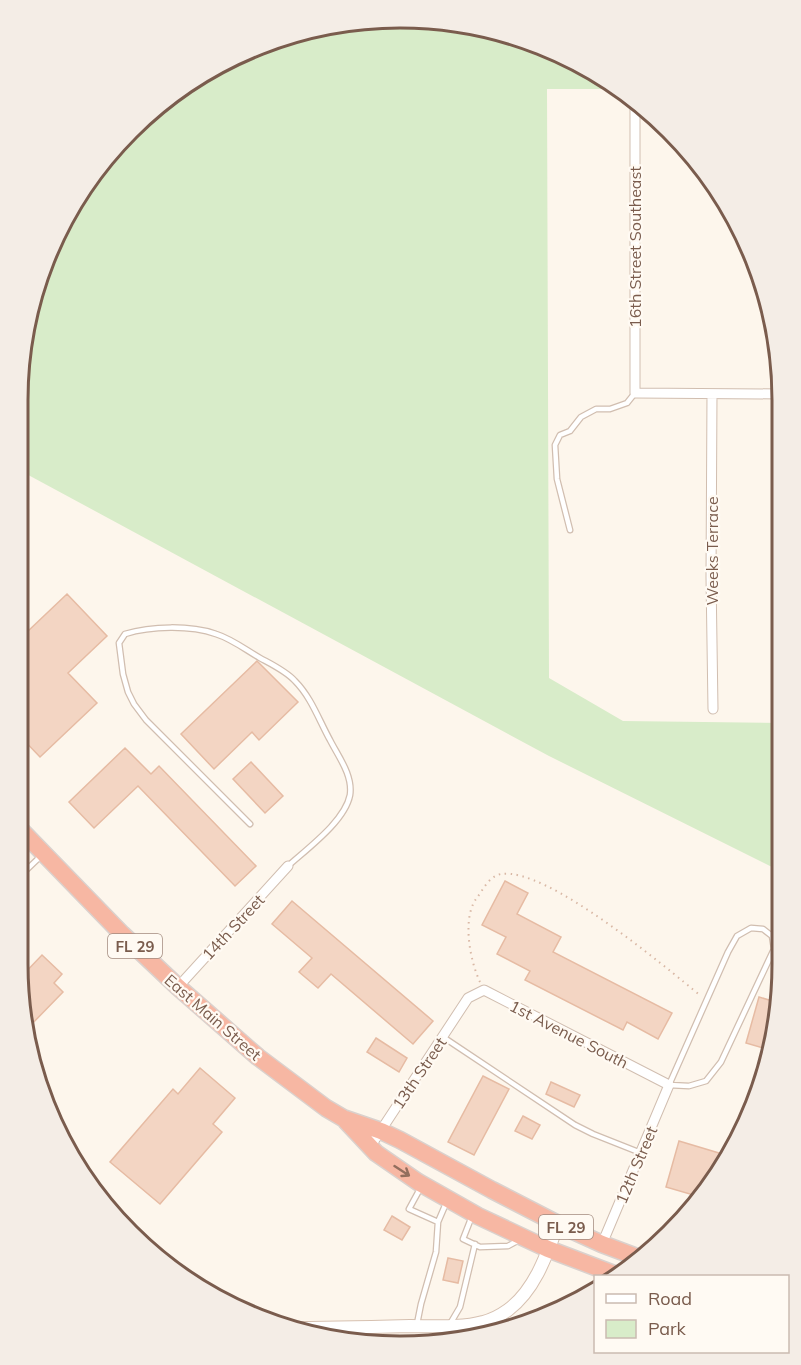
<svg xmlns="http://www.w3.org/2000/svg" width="801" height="1365" viewBox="0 0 801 1365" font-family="Mulish,sans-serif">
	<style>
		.green { fill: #d8ecc9 }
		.building { fill: #f3d5c3; stroke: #e6bba3; stroke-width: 1.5 }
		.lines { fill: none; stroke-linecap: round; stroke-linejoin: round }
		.lane-casing { stroke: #d1beb0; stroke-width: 7 }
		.street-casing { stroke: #d1beb0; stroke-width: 11 }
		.secondary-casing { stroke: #d6c0b0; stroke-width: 14 }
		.highway-casing { stroke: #dad1cd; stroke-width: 19 }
		.path { stroke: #d9b8a5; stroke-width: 2; stroke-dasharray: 1.5 4.5; stroke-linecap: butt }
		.lane { stroke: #fff; stroke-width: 4.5 }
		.street { stroke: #fff; stroke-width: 9 }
		.secondary { stroke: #fff; stroke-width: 12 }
		.highway { stroke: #f7b7a3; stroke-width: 16 }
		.oneway { stroke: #936e5e }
		.labels { text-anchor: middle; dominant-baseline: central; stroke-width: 4.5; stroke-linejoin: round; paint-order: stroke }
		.shield { fill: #fffaf3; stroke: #a28b7f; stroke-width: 1.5 }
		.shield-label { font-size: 15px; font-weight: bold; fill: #7a5c4d }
		.street-label { font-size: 16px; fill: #7a5c4d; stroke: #fffaf3 }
		.rim { fill: none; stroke: #7a5c4d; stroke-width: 3 }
	</style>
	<rect width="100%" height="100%" fill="#fdf6ec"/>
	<path class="green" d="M326 25H475L613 83 620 89H547L549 678 623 721 782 723V872L549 756 19 470V375L38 277 83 188 188 82Z"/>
	<path class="building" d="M67 594 107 636 68 673 97 703 40 757 18 734V624L27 632Z
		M257 661 298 702 259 740 252 732 214 769 181 734Z
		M125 748 151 774 159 766 256 866 235 886 138 786 94 828 69 802Z
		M251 762 283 796 265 813 233 779Z
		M505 881 528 893 517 914 561 937 553 952 672 1013 658 1039 627 1022 623 1030 525 980 530 971 497 954 506 937 482 925Z
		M292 901 433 1021 413 1044 331 974 318 988 299 972 312 958 272 924Z
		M42 955 62 974 54 983 63 992 28 1028 20 978Z
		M759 997 779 1003 770 1050 746 1043Z
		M376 1038 407 1058 399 1072 367 1052Z
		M200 1068 235 1098 213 1124 222 1132 160 1204 110 1162 173 1089 178 1094Z
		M483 1076 509 1089 474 1155 448 1142Z
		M551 1082 580 1095 574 1107 546 1094Z
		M523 1116 540 1125 532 1139 515 1131Z
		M679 1141 729 1156 718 1177 700 1197 666 1187Z
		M392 1216 410 1227 402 1240 384 1230Z
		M448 1258 463 1261 458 1283 443 1280Z"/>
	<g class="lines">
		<defs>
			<path id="lane" d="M570 530 557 479 555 445 560 435 570 431 581 417 596 409H610L627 403 635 393
				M250 824 146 720 134 704 128 692 123 674 119 643 125 634C151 626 190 625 216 634 232 639 246 650 260 658 271 664 286 671 295 681 311 697 319 720 330 740 338 756 353 775 350 795 345 821 308 848 288 866
				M18 878 42 855
				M751 928 763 929 772 936 774 949 721 1062 706 1081 689 1086 669 1085 728 952 737 936Z
				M443 1037 575 1125 593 1134 641 1153
				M421 1187 409 1209 438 1222 447 1201
				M472 1216 463 1239 480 1247 508 1246 519 1240
				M417 1324 421 1304 436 1252 438 1222
				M450 1324 460 1307 475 1244"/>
			<path id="street" d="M635 102V393L782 394
				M712 394 711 577 713 709
				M178 987 288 866
				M370 1147 468 998 484 990 669 1085 602 1244"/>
			<path id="secondary" d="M287 1328C328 1328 369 1327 410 1326 432 1326 463 1328 483 1322 492 1320 501 1315 508 1310 535 1290 547 1254 558 1224
				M474 1328 509 1329"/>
			<path id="highway" d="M18 827 122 934 178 987 258 1057 326 1108 343 1118 381 1131 400 1140 492 1190 558 1224 602 1244 642 1259
				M346 1121 376 1153 418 1182 478 1216 548 1249 619 1276"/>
		</defs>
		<use href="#lane" class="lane-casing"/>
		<use href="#street" class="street-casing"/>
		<use href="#secondary" class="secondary-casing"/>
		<use href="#highway" class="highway-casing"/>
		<path class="path" d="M480 982C470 961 462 919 476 899 483 890 489 876 501 874 547 867 664 966 701 996"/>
		<use href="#lane" class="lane"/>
		<use href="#street" class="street"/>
		<use href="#secondary" class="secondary"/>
		<use href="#highway" class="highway"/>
	</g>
	<defs><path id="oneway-shaft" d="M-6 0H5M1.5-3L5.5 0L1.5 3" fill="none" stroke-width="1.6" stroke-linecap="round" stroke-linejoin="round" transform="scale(1.5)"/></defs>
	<use class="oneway" href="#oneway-shaft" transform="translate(402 1171) rotate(33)"/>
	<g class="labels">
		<g class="shield">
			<rect x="108" y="934" width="54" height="24" rx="4.5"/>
			<rect x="539" y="1215" width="54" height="24" rx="4.5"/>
		</g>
		<g class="shield-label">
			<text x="135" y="946">FL 29</text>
			<text x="566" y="1227">FL 29</text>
		</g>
		<g class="street-label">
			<text transform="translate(635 247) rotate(-90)">16th Street Southeast</text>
			<text transform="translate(712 551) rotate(-90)">Weeks Terrace</text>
			<text transform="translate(233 927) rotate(-47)">14th Street</text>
			<text transform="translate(213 1017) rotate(41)">East Main Street</text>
			<text transform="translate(569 1034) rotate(27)">1st Avenue South</text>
			<text transform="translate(419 1073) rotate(-56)">13th Street</text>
			<text transform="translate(636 1165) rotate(-67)">12th Street</text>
		</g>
	</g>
	<path d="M0 0H801V1365H0ZM400 28H400A372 372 0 0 1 772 400V964A372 372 0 0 1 400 1336H400A372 372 0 0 1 28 964V400A372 372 0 0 1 400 28Z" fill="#f4ede6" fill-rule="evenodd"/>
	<path class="rim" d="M400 28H400A372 372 0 0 1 772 400V964A372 372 0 0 1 400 1336H400A372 372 0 0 1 28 964V400A372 372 0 0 1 400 28Z"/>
	<rect x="594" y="1275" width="195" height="78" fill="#fffaf3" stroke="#cabbb1" stroke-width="1.5"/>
	<rect x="606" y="1294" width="30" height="9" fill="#ffffff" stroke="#cabbb1" stroke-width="1.5"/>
	<text x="648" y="1305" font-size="18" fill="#7a5c4d">Road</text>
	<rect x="606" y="1320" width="30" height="18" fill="#d8ecc9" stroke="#cabbb1" stroke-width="1.5"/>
	<text x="648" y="1335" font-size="18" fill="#7a5c4d">Park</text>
</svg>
